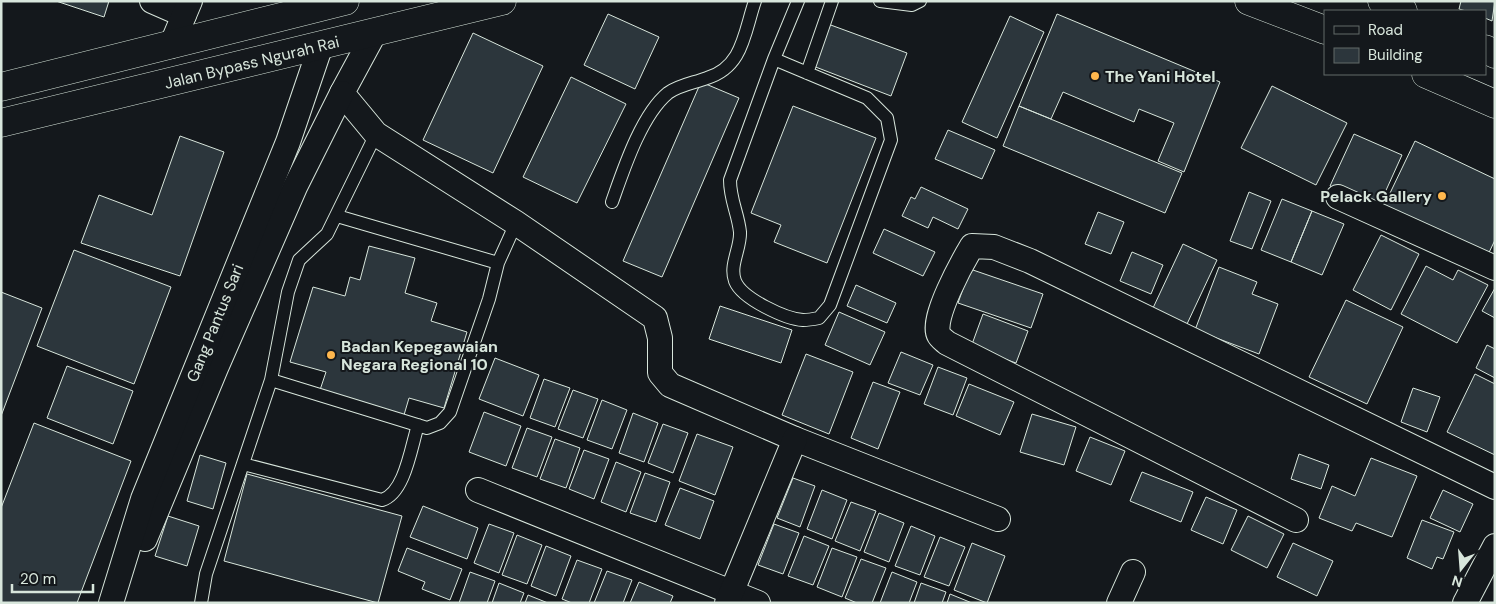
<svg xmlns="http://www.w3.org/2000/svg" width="1496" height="604" viewBox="0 0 1496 604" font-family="'DM Sans',sans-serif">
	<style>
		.building { fill: #2c363c; stroke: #d8e6dc }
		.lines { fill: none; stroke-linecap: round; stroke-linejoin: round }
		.lane-casing { stroke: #d8e6dc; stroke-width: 14 }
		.street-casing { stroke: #d8e6dc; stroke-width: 26 }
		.highway-casing { stroke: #d8e6dc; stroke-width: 29 }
		.lane { stroke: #14181c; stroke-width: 12 }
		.street { stroke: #14181c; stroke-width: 24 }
		.highway { stroke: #14181c; stroke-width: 28 }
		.poi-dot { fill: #ffb74d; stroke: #14181c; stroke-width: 2 }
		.labels { text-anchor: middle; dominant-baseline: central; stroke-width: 4; stroke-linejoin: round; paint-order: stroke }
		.street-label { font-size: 16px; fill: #d8e6dc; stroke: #14181c }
		.poi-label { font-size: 16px; font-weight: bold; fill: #d8e6dc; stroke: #14181c; text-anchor: start }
	</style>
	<rect width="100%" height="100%" fill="#14181c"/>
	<path class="building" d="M56 1H109L104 17Z
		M1461 1H1495L1492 21 1485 18V11H1466L1459 9Z
		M608 14 659 37 635 89 584 65Z
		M1057 14 1220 82 1184 172 1158 161 1174 123 1139 109 1134 122 1063 92 1051 119 1019 106Z
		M1010 16 1044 32 997 138 962 122Z
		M828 24 907 53 891 96 813 66Z
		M473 33 543 66 493 173 423 140Z
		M571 77 626 104 577 203 523 177Z
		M701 82 739 98 662 277 623 261Z
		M1272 86 1347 123 1316 185 1241 148Z
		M793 106 876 138 827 263 774 242 781 225 751 213Z
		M1019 106 1182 173 1165 213 1003 146Z
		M948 130 995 150 982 179 935 159Z
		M1354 134 1402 155 1378 208 1330 186Z
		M180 136 224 152 180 276 81 243 99 195 152 215Z
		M1415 141 1495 179V240L1484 263 1380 214Z
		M921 187 968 209 958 229 933 217 928 228 902 216 911 197 915 199Z
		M1249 192 1271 201 1252 249 1230 241Z
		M1282 199 1312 211 1291 262 1261 250Z
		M1312 211 1344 224 1322 275 1291 262Z
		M1098 212 1124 222 1111 254 1085 244Z
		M884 229 935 252 923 276 873 253Z
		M1381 235 1419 254 1391 310 1353 290Z
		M1183 244 1217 260 1187 324 1153 308Z
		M369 246 415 258 405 293 437 303 431 321 467 332 444 408 409 398 404 415 320 390 326 372 290 362 313 287 345 296 350 277 360 280Z
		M74 250 171 287 134 384 37 346Z
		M1132 252 1163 265 1151 294 1120 281Z
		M1426 266 1453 280 1458 270 1488 285 1457 343 1401 314Z
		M1219 267 1257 282 1252 294 1278 304 1259 354 1195 330Z
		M970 269 1043 294 1031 328 958 303Z
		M856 285 896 303 887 323 847 306Z
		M1495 288V318L1482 311Z
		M1 292 42 308 1 416Z
		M1346 300 1403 327 1367 404 1309 377Z
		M720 306 792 330 781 363 709 339Z
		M839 312 885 332 870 365 825 345Z
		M983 314 1028 331 1016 363 971 347Z
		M1487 345 1495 349V378L1476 368Z
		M901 352 933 365 920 395 888 383Z
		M806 354 853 372 829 434 782 415Z
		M495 358 539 375 523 416 479 399Z
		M67 366 133 391 113 444 47 418Z
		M938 367 967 378 953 415 924 404Z
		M1475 374 1495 384V455L1447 432Z
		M544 379 570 388 555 427 530 418Z
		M873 382 900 392 878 449 851 438Z
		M969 384 1014 402 1000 435 956 416Z
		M1413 388 1440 397 1427 432 1401 422Z
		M573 390 598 399 583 438 558 429Z
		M602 400 627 410 612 449 587 440Z
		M484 412 521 426 506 466 469 452Z
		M633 413 658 423 644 462 619 453Z
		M1032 414 1076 427 1064 465 1020 452Z
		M34 423 131 461 77 603H1V508Z
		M663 424 688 433 673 473 648 463Z
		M527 428 552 437 537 477 512 468Z
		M697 434 733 447 715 495 679 481Z
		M1090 437 1125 451 1111 485 1076 471Z
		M555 439 580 448 566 488 540 479Z
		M584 450 609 459 594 499 569 489Z
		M1299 454 1329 465 1321 489 1291 479Z
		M200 455 226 463 213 509 187 501Z
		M1371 458 1417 476 1392 537 1356 523 1352 531 1319 518 1332 486 1355 496Z
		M616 462 641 472 626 512 601 502Z
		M1142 472 1193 492 1181 522 1130 501Z
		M645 473 670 482 656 522 630 513Z
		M247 474 402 516 378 603 224 561Z
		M793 478 815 486 800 527 777 518Z
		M680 488 714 501 700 539 665 525Z
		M822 490 847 500 832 539 807 529Z
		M1443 490 1473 504 1460 532 1430 518Z
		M1206 497 1237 510 1223 544 1191 530Z
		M851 502 876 511 860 551 835 541Z
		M423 506 478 528 467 559 410 537Z
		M879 513 904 523 889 562 864 552Z
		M168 516 199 526 187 566 155 556Z
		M1248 516 1284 534 1267 568 1231 550Z
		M1422 520 1454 532 1443 559 1437 557 1432 569 1407 558Z
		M489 524 514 533 499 573 474 563Z
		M774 524 799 533 783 574 758 565Z
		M911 526 935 536 920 575 895 566Z
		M517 535 542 545 527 584 502 575Z
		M804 536 829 546 813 585 788 576Z
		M940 537 965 547 949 586 924 577Z
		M972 543 1005 556 987 603 954 590Z
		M1293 543 1333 561 1317 596 1277 577Z
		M546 546 571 556 556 596 531 586Z
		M407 548 462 569 450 600 422 589 425 582 398 571Z
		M832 548 857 557 842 597 817 587Z
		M861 559 886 568 872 603H857L845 598Z
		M577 560 602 569 589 603H572L562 599Z
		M607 571 632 580 623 603H594Z
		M470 572 495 581 487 603H459Z
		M892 572 917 582 909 603H880Z
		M639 582 673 596 670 603H630Z
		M499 583 524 593 520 603H492Z
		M921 583 946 592 942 603H914Z
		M950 594 972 603H947Z
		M528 595 548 603H525Z"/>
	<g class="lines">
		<defs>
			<path id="lane" d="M880 1 912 5 920 1
				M774 59 867 98 887 118 891 140 830 305 819 318C814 319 808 320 803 320 786 319 742 299 735 281 729 265 741 248 740 232 738 213 730 200 730 180L774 59 798 1
				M807 73 832 1
				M612 202C623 171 641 115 668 93 679 85 694 83 707 78 743 67 744 33 755 1
				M337 216 498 263
				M271 380 427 428 440 423 450 412 489 299 498 263 516 223
				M243 464 382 500C405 493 411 447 418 425
				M201 603 206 574 271 380 288 292 299 260 327 234 376 134"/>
			<g id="street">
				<path d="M152 1 184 15"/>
				<path d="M375 32 342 93 376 134 516 223 655 318 660 338V373L670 385 795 439 998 519"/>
				<path d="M171 46 190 1"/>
				<path d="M1338 197 1495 268"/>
				<path d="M478 490 758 603"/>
				<path d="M1296 520 947 343C945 341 940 338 939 335 930 320 963 261 972 246L994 247 1030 261 1495 487"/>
				<path d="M145 539 216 368 295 187 342 93"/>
				<path id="s1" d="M111 603 143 499 288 142 321 45"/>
				<path d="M727 603 795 439"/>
				<path d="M1119 603 1133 572"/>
				<path d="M1465 603 1495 546"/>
			</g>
			<g id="highway">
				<path d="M1249 1 1325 30"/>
				<path d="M1382 1 1403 11"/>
				<path d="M1485 49 1495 54"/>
				<path d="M1426 74 1495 104"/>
				<path d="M1 87 345 1"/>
				<path id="s2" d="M1 123 502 1"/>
			</g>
		</defs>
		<use href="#lane" class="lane-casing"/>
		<use href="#street" class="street-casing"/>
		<use href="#highway" class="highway-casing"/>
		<use href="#lane" class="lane"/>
		<use href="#street" class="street"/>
		<use href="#highway" class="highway"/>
	</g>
	<g class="poi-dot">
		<circle cx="1095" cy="76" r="5"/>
		<circle cx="1442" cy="196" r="5"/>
		<circle cx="331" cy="355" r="5"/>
	</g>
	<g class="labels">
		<g class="street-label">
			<text stroke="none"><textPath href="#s2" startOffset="258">Jalan Bypass Ngurah Rai</textPath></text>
			<text stroke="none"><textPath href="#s1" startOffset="299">Gang Pantus Sari</textPath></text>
		</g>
		<g class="poi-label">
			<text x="1105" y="76">The Yani Hotel</text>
			<text x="1432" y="196" text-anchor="end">Pelack Gallery</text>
			<text x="341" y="346">Badan Kepegawaian<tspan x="341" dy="18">Negara Regional 10</tspan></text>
		</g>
	</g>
	<rect width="1496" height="604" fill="none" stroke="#d8e6dc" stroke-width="5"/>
	<rect x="1324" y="10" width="162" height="65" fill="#14181c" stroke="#626a69"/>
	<rect x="1334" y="26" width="25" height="8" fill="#14181c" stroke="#626a69"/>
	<text x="1368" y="35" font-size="15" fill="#d8e6dc">Road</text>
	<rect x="1334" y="48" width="25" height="15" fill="#2c363c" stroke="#626a69"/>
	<text x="1368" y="60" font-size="15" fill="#d8e6dc">Building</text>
	<g transform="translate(1461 569) rotate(197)" stroke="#14181c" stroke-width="4" paint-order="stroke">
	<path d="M0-4L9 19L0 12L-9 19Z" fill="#d8e6dc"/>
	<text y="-8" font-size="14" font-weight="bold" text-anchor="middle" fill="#d8e6dc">N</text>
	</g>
	<path d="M12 584v8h81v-8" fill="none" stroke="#d8e6dc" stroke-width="2.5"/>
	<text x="20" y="584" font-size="15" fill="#d8e6dc" stroke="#14181c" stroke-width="4" paint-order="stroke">20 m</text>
</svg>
